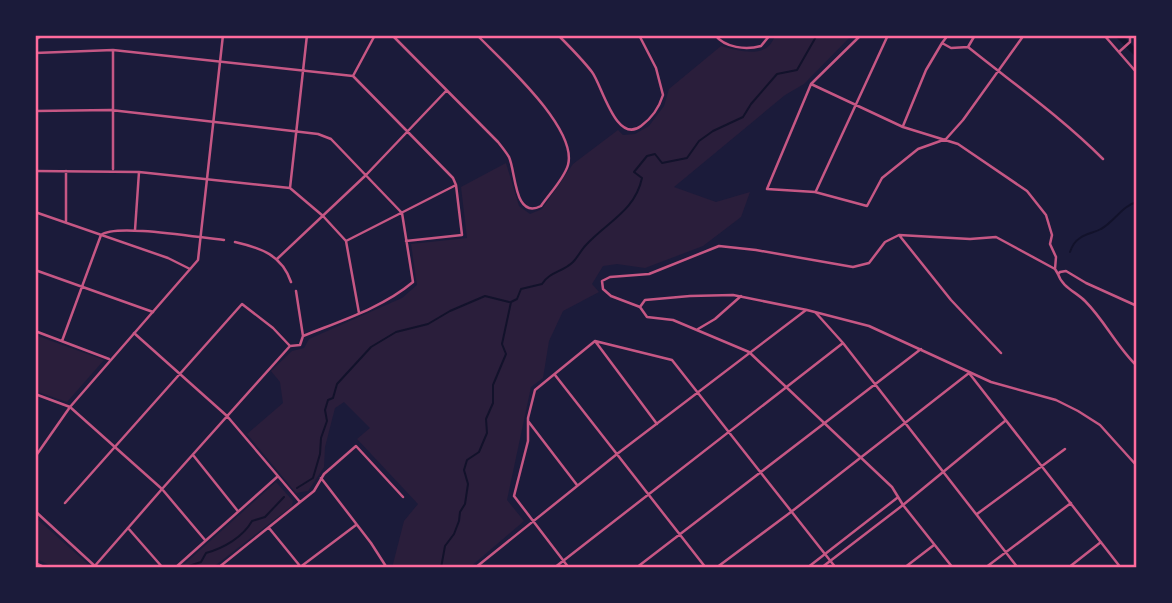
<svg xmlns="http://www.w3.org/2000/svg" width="1172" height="603" viewBox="0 0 1172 603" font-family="'Source Sans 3',sans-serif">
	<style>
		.green { fill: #2a1e3b }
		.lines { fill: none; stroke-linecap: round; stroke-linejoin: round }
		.stream { stroke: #12122b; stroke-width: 2 }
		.canal { stroke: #12122b; stroke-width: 6 }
		.minor { stroke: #c65784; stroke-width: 2.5 }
		.tertiary { stroke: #c65784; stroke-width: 2.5 }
		.neatline { fill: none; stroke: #ff6b9d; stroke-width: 2.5 }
	</style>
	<rect width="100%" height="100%" fill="#1b1b3a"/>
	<path class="green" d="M775 35H852L804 84 785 95 674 187 716 202 750 192 741 217 703 246 645 268 617 264 603 266 592 284 599 292 563 311 549 341 543 378 531 387 507 500 524 521 469 568H392L404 521 418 504 357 439 370 428 344 402 335 408 325 447 324 467 308 491 296 493 247 434 283 403 280 382 271 371 292 351 304 348 309 339 402 298 417 285 411 244 467 238 461 187 506 163 519 206 530 214 542 209 573 164 618 130 623 135 635 134 649 126 664 106 669 89 721 46C739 51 768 60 775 35Z
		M35 335 104 360 67 402 35 391Z
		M276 482 293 501 292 506 212 568H180Z
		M35 517 90 566 89 568H55L35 558Z"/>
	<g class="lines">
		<path class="stream" d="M1070 252C1072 246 1075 241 1080 238 1086 233 1094 233 1101 229 1114 222 1123 205 1137 202
			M297 488 313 478 320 454 321 438 327 421 325 410 328 400 333 398 337 384 371 347 396 332 428 324 450 311 485 296 509 302
			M183 568 201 562 206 553C224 548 243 537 252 521L265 517 284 497
			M441 568 445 546 454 534 459 521 460 512 465 504 468 484 464 470 467 460 479 452 487 433 486 419 493 403V385L506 354 502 344 511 302 517 299 521 289 542 284C549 272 563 272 573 262 578 257 581 250 586 245 607 222 635 211 642 178L634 172 647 156 655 154 662 163 687 158 699 141 713 131 743 117 751 104 777 74 797 70 817 35"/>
		<path class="canal" d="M1118 35 1137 54"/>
		<path class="minor" d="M392 35 498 142C502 147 506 152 509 157 516 172 514 220 541 206 549 194 564 179 568 165 578 128 501 60 477 35
			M861 35 811 84 767 189 815 192 867 206 882 178 918 149 946 139 963 120 1024 35
			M948 35 942 43 951 48 968 47 975 35
			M1104 35 1137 73
			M35 40 43 35
			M968 47C1014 84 1061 117 1103 159
			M1120 51 1130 42V35
			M35 53 113 50 353 76 453 178 456 185 462 235 406 241
			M353 76 375 35
			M811 84 903 127 958 144 1027 191 1046 215 1052 235 1050 244 1056 257 1055 269
			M35 111 111 110 318 134 331 139 402 213 413 282C382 308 340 321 303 336
			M903 126 926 70 942 43
			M113 169V50
			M35 171 139 172 290 188 323 216 346 241 359 313
			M290 188 307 35
			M816 191 888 35
			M35 212 168 258 190 269
			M66 222V171
			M135 230 139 172
			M899 235 951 300 1001 353
			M346 241 456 185
			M235 242C261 248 282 255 291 282
			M277 259 366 175 446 91
			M35 270 153 312
			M640 307 611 296 603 289 602 281 610 277 649 274 719 246 756 250 853 267 869 263 885 242 899 235 970 239 996 237 1055 269 1058 274
			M816 313 843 343 1018 568
			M698 329 715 319 741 296
			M35 331 109 359
			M134 333 227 416 300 502
			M62 341 101 235C115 223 201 238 224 240
			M595 341 672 360 836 568
			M595 341 657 424
			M555 375 706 568
			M35 394 70 407 35 457
			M528 421 577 485
			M193 455 237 510
			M321 478 371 543 387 568
			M65 503 242 304 273 328 290 346 300 345 303 336 296 291
			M35 511 97 568
			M977 514 1065 449
			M269 528 300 566
			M205 540 162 489 290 346
			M35 563 46 568
			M93 568 128 528
			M175 568 277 477
			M218 568 314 491 324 474 356 446 403 497
			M299 568 356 525
			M475 568 617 454 806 310
			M554 568 843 343
			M569 568 514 496 528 441V418L535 390 595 341
			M636 568 921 349
			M716 568 791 512 969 373 1121 568
			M904 568 934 545
			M953 568 903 505 1005 421
			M985 568 1071 503
			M1068 568 1101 542"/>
		<path class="tertiary" d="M558 35C569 46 582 59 592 72 602 85 616 145 641 126 652 118 659 108 663 95L656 68 639 35
			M715 35C725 48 746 50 761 46L770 35
			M1137 306 1086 283 1066 271 1060 272 1058 274C1062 287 1076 292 1085 301 1105 321 1117 347 1137 366
			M163 568 128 528 162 489 70 407 198 260 223 35
			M807 568 897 498
			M821 568 903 505 892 487 749 352 673 320 647 317 640 307 645 300 690 296 733 295 807 310 869 326 991 382 1056 400 1078 411 1100 425 1137 466"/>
	</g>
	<rect width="1172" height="603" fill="none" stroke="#1b1b3a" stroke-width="74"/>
	<rect x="37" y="37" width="1098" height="529" class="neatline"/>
</svg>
